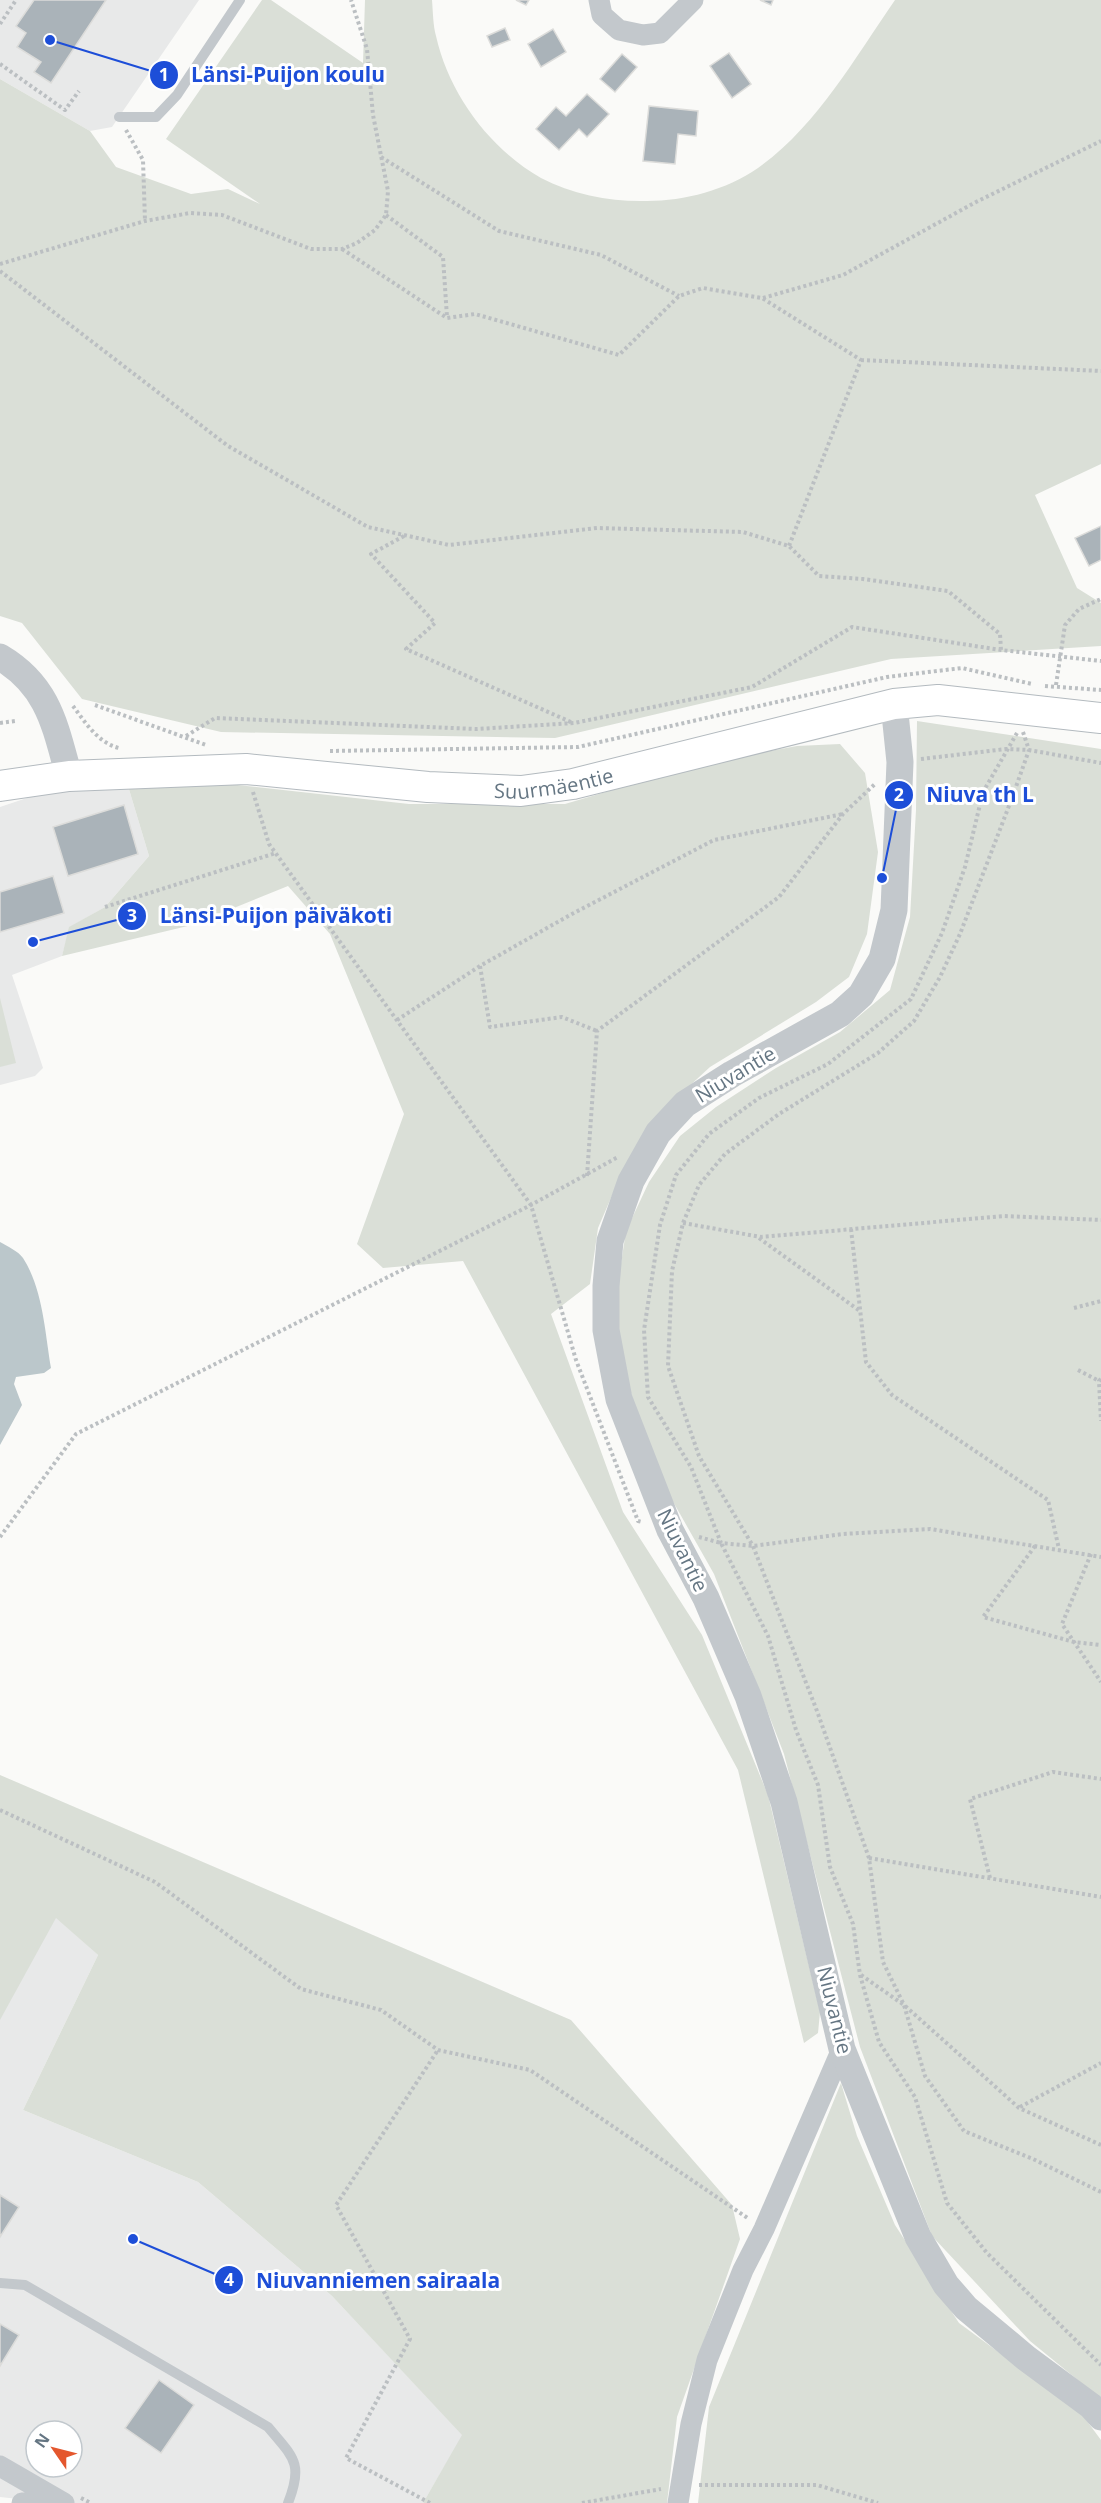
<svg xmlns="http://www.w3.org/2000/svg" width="1101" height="2503" viewBox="0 0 1101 2503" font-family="'Open Sans',sans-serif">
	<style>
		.built { fill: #e8e9e9; fill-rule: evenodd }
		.green { fill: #dadfd7 }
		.water { fill: #bbc7cb }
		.building { fill: #aab3b9; stroke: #dcdcda; stroke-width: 1.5 }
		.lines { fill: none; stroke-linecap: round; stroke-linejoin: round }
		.secondary-casing { stroke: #b3babf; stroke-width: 32 }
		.path { stroke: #bbbfc2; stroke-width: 4; stroke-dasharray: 3 3; stroke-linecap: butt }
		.service { stroke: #c3c8cc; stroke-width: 10 }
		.minor { stroke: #c3c8cc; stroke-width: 21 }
		.tertiary { stroke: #c3c8cc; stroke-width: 27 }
		.secondary { stroke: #fff; stroke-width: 30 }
		.labels { text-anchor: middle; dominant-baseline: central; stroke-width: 6; stroke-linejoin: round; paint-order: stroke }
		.street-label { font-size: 20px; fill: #657683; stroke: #fff }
		.leader { fill: none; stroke: #1d4ed8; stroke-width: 2 }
		.callout-dot { fill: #1d4ed8; stroke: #fff; stroke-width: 2 }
		.mark-label { font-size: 18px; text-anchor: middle; font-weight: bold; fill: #fff }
		.callout-label { font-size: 21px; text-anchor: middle; font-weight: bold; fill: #1d4ed8; stroke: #fff; stroke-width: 6; stroke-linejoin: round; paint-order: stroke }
	</style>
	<rect width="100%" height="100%" fill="#fafaf8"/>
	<path class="built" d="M0 0H199L112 127 90 131 0 79Z
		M69 784 128 786 149 856 105 907 70 927 62 956 12 975 43 1068 35 1076 0 1085V807Z
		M0 1887 56 1917 98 1955 23 2110 198 2182 332 2296 463 2435 423 2503H55L0 2497ZM36 2431H72V2467H36Z"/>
	<path class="green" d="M262 0H271L363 63 365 0H432C433 12 433 25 436 36 449 94 490 149 541 178 573 195 612 202 647 201 685 201 726 190 758 168 817 126 854 59 895 0H1101V464L1035 495 1077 588 1101 603V646L891 659 555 738 221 732 82 699 22 623 0 616V79L90 131 116 167 191 194 228 189 260 204 166 139Z
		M917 721 1101 749V2399L1030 2341 932 2236 860 2047 784 1754 714 1574 671 1498 638 1419 620 1351 617 1290 626 1231 649 1182 680 1136 716 1107 776 1068 840 1032 890 990 910 917 916 810Z
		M840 744 865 773 878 852 867 934 849 977 816 1002 710 1067 658 1115 620 1177 598 1228 590 1284 551 1314 623 1512 702 1635 768 1795 820 2012 818 2033 804 2043 738 1770 463 1261 383 1268 357 1244 404 1114 330 934 288 886 192 925 62 956 69 927 105 907 149 856 128 786 228 784 409 804H565L701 764 797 746Z
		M0 998 16 1063 0 1067Z
		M0 1775 571 2020 732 2205 740 2239 677 2417 667 2503H423L462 2435 332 2296 198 2182 23 2110 98 1955 56 1918 0 2020Z
		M841 2083 857 2136 895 2225 959 2323 1081 2413 1101 2440V2503H698L709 2407Z"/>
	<path class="water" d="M0 1242C7 1246 18 1251 23 1258 43 1289 45 1333 51 1368L44 1373 16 1377 14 1384 22 1405 0 1445Z"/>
	<path class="building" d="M34 0H106L51 83 34 72 41 62 17 47 26 33 16 26Z
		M516 0H529L526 5Z
		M760 0H773L771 5Z
		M505 28 510 40 492 47 487 36Z
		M553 29 566 52 541 67 528 44Z
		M729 53 751 84 732 98 710 66Z
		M622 54 637 67 615 92 600 79Z
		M587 94 609 114 587 137 579 129 559 150 536 129 556 107 566 116Z
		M649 106 698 111 696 136 678 134 675 164 643 161Z
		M1101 526V560L1089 566 1075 538Z
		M124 805 138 854 68 876 53 827Z
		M53 876 64 913 0 932V892Z
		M0 2195 19 2207 0 2237Z
		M0 2324 19 2335 0 2366Z
		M159 2380 194 2405 161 2453 125 2428Z"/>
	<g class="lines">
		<defs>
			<g id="secondary">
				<path id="s1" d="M0 786 69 776 246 769 428 787 521 791 573 784 894 704 938 700 1101 718"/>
			</g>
		</defs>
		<use href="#secondary" class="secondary-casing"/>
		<path class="path" d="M0 24 16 0
			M0 64 65 110 79 91
			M126 130 143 160 145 221
			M381 157 499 231 601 255 679 296
			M386 215 443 257 447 317
			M342 249 447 318 475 314 619 355 679 296 703 288 762 298 861 360 789 546
			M0 264 145 221 190 213 222 215 311 249H342L357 243 375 230 386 215 388 191 373 115 367 49 351 0
			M0 271 228 446 368 527 449 545 597 528 743 532 789 546 819 576 863 579 948 591 1000 634 1001 650
			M763 298 843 275 976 202 1101 141
			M861 360 1101 371
			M404 536 371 554 435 623 406 649 573 723
			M1056 685 1065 625 1079 609 1101 599
			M1045 686 1101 690
			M95 705 206 745
			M73 706C85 722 98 743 119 748
			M0 723 15 721
			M1023 732 1029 750 1012 798 960 934 940 977 914 1021 878 1053 779 1114 725 1154 699 1185 683 1223 672 1271 668 1366 699 1456 753 1546 817 1711 869 1858 883 1962 904 2005 925 2076 964 2131 1033 2159 1101 2192
			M1017 733 983 792 965 867 942 933 911 999 828 1064 759 1098 709 1134 676 1175 660 1225 644 1330 648 1397 691 1467 721 1543 753 1546 843 1534 930 1529 1101 1557
			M186 736 215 718 477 729 574 723 752 687 852 627 1001 650 1101 661
			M330 751 578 747 887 677 962 668 1032 684
			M921 759 1006 749 1029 750 1101 763
			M253 792 269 844 531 1205 576 1360 638 1521 642 1522
			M105 907 276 853
			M480 966 490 1027 562 1017 597 1031
			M397 1020 480 966 570 915 714 840 843 814
			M587 1176 597 1031 779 897 843 814 876 783
			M683 1223 761 1237 1004 1216 1101 1220
			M851 1229 866 1362 892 1395 1048 1500 1059 1549
			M759 1238 860 1311
			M1074 1308 1101 1301
			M1078 1370 1099 1381
			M1101 1379 1099 1381 1101 1421
			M0 1537 76 1434 531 1205 618 1157
			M699 1537 721 1543 768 1636 796 1730 818 1785 830 1867 853 1924 860 1975 879 2042 915 2097 947 2203 987 2253 1101 2365
			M1035 1546 983 1617 1074 1642 1101 1645
			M1091 1554 1062 1624 1101 1682
			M0 1810 155 1882 301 1989 381 2010 438 2050 530 2070 749 2219
			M869 1858 1101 1897
			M990 1878 970 1799 1053 1772 1101 1779
			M861 1975 904 2005 1019 2108 1101 2145
			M1020 2107 1101 2063
			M699 2485H817L878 2503
			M81 2498 91 2503
			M430 2503 346 2458 410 2339 336 2205 438 2050
			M582 2503 661 2489"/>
		<path class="service" d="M119 117H156L177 95 240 0
			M0 2283 25 2285 268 2427C293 2457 304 2463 288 2503"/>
		<path class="minor" d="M599 0 602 15 619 30 643 35 660 33 693 0
			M0 2466 64 2503
			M22 2503 59 2501
			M678 2503 691 2424 707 2360 743 2270 764 2229 842 2049"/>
		<path class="tertiary" d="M0 657C49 686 55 726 69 776
			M894 704 900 762 894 910 882 959 861 995 840 1014 732 1074 685 1104 658 1133 631 1181 610 1241 606 1286V1330L619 1399 670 1530 706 1598 748 1696 784 1802 842 2049 918 2237 946 2285 966 2308 1026 2358 1091 2406 1101 2417"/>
		<use href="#secondary" class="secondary"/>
	</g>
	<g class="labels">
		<g class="street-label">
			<text stroke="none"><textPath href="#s1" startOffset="556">Suurmäentie</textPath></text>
			<text transform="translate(735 1074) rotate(-31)">Niuvantie</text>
			<text transform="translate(683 1550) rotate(64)">Niuvantie</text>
			<text transform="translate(835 2010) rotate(76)">Niuvantie</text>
		</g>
	</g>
	<path class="leader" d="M50 40L164 75M882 878L899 795M33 942L132 916M133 2239L229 2280"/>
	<g class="callout-dot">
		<circle cx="50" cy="40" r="6"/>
		<circle cx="882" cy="878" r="6"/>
		<circle cx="33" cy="942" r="6"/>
		<circle cx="133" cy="2239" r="6"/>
		<circle cx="164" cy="75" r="15"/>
		<circle cx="899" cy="795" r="15"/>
		<circle cx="132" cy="916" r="15"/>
		<circle cx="229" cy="2280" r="15"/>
	</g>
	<g class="mark-label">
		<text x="164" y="81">1</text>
		<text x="899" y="801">2</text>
		<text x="132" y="922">3</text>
		<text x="229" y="2286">4</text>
	</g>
	<g class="callout-label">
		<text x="288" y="82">Länsi-Puijon koulu</text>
		<text x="980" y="802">Niuva th L</text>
		<text x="276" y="923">Länsi-Puijon päiväkoti</text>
		<text x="378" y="2288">Niuvanniemen sairaala</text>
	</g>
	<g transform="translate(54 2449) rotate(305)"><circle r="28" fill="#ffffff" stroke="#c1c8cd" stroke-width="1.5"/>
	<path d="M0-4.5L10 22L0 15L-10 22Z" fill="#e4572e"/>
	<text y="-9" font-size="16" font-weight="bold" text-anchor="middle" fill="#657683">N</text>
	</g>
</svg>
